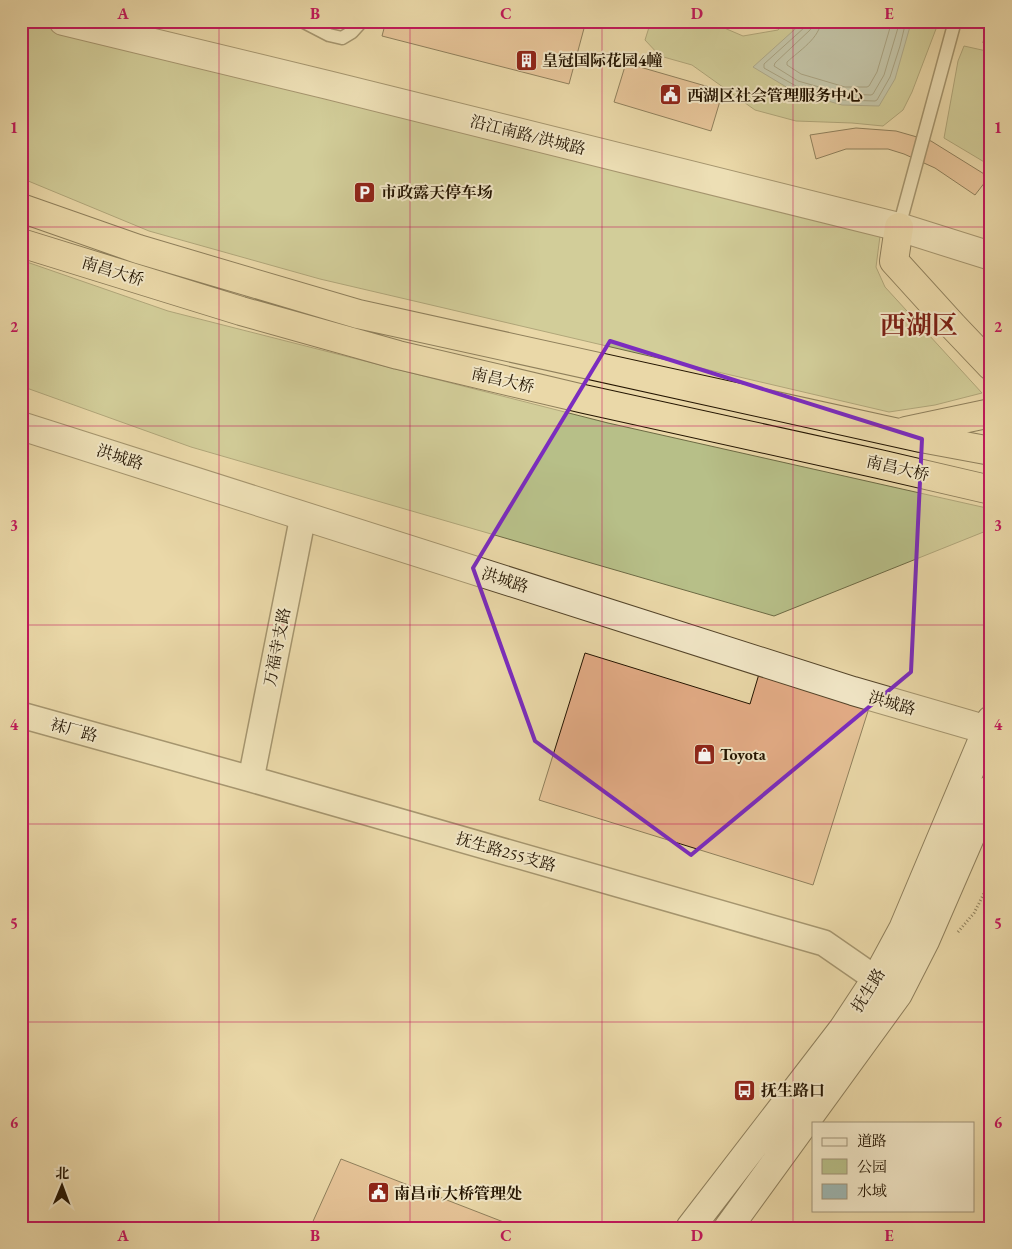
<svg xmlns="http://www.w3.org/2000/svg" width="1012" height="1249" viewBox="0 0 1012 1249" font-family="'EB Garamond','Noto Serif SC',serif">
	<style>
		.green { fill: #b7bf88; stroke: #6d6a44 }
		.water { fill: #9db7b3; stroke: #6c766b }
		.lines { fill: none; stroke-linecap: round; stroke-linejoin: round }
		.shore { stroke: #60665a; stroke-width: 1 }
		.building { fill: #e2ab85; stroke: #231400 }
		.service-casing { stroke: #55452a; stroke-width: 15 }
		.minor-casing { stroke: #55452a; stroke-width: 28 }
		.tertiary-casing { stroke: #55452a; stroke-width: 30 }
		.secondary-casing { stroke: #231400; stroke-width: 30 }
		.trunk-casing { stroke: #231400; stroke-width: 30 }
		.path { stroke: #231400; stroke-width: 3; stroke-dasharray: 1 2.5; stroke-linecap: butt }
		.service { stroke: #f1e6c6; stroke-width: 12 }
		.minor { stroke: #f1e6c6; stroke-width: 25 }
		.tertiary { stroke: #f1e6c6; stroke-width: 28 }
		.secondary { stroke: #f1e6c6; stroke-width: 28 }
		.trunk { stroke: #ead8a8; stroke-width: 28 }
		.marked { fill: none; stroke: #7b2cbf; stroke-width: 4; stroke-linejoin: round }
		.grid { fill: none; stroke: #c2185b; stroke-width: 1; stroke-opacity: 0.55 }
		.labels { text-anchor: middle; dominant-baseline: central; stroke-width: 4; stroke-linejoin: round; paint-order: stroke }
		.poi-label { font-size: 16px; font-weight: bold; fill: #231400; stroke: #f1e6c6; text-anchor: start }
		.street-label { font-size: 16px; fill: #231400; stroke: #f1e6c6 }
		.town-label { font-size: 26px; font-weight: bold; fill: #7a1f14; stroke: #f1e6c6 }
		.neatline { fill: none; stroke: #c2185b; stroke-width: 2 }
		.grid-label { font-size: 16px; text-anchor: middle; font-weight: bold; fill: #c2185b }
	</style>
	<rect width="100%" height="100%" fill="#ead8a8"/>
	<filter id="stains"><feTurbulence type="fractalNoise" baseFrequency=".004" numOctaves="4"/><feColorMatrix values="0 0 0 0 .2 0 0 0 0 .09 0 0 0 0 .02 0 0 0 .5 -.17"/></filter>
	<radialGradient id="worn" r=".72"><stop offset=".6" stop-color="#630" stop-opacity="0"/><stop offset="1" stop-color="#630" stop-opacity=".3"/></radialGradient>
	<path class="green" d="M29 21H38L880 236 876 267 885 287 982 393 935 405 889 412 320 279 149 231 21 178V30Z
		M651 21H708L743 36 778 30 786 21H939L912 92 903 110 883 126 852 123 796 121 755 110 692 65 660 56 645 40Z
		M964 46 991 52V166L944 138 958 61Z
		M21 260 168 311 608 423 991 509V529L774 616 191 447 21 386Z"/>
	<path class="water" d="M804 21H907L911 23 895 79 879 106 842 105 793 91 753 67Z"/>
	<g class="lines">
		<path class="shore" d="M807 21 805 27 764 64V68L796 86 843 100 875 101 877 100 890 77 900 46 906 21
			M813 21V26L810 30 775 63 774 66 798 81 844 94 871 95 873 94 884 75 900 21
			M821 21C820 38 799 51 787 62V65L801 74 845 87H867L869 86 877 72 892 21"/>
	</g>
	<path class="building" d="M386 21H586L569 84 382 36Z
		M987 21H991V44L983 43Z
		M626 63 723 91 711 131 614 102Z
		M856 128 896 131 931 141 989 177 975 195 935 168 904 154 888 149H846L816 159 810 135Z
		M585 653 750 704 759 674 869 708 813 885 539 800Z
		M341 1159 519 1228H310Z"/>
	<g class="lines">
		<defs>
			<path id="service" d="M302 21 329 35 342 38 352 32 362 21
				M899 227 955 21"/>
			<path id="minor" d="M21 715 251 779 824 943 876 979
				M251 779 303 516"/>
			<path id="tertiary" d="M63 21 328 85 899 227 991 256
				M21 426 853 691 991 731"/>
			<path id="secondary" d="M690 1228 843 1029 876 979 903 929 991 720
				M728 1228 898 994 925 941 991 789"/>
			<path id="trunk" d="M21 208 138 249 358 314 921 438 991 451
				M899 227 894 261 953 326 991 366
				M21 243 241 311 398 355 584 399 879 464 991 490
				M906 431 991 413"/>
		</defs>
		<use href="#service" class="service-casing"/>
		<use href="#minor" class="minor-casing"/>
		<use href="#tertiary" class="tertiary-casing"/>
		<use href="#secondary" class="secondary-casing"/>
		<use href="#trunk" class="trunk-casing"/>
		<path class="path" d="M958 932 974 913 991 880"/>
		<use href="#service" class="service"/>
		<use href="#minor" class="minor"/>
		<use href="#tertiary" class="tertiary"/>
		<use href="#secondary" class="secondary"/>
		<use href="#trunk" class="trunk"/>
	</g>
	<path d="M0 0H1012V1249H0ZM610 341 922 439 911 672 691 855 535 741 473 568Z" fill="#ead8a8" fill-opacity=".55" fill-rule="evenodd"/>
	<path class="marked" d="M610 341 922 439 911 672 691 855 535 741 473 568Z"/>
	<path class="grid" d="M219 21V1228M410 21V1228M602 21V1228M793 21V1228M21 227H991M21 426H991M21 625H991M21 824H991M21 1022H991"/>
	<defs>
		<symbol id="building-square" viewBox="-11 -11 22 22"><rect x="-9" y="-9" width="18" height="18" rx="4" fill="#8f2418" stroke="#f1e6c6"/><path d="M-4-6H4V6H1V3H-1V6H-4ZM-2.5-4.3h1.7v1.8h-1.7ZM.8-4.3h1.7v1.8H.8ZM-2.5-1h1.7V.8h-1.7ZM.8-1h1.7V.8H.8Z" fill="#fff"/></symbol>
		<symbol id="civic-square" viewBox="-11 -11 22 22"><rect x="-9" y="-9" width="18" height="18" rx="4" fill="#8f2418" stroke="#f1e6c6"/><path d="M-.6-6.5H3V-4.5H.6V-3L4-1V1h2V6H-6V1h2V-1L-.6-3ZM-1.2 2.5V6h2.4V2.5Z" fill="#fff"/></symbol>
		<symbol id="parking-square" viewBox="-11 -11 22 22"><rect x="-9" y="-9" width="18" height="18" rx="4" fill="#8f2418" stroke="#f1e6c6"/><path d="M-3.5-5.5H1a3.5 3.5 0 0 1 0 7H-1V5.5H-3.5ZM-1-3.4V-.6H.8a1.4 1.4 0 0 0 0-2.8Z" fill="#fff"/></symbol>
		<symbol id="shop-square" viewBox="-11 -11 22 22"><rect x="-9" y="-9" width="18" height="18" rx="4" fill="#8f2418" stroke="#f1e6c6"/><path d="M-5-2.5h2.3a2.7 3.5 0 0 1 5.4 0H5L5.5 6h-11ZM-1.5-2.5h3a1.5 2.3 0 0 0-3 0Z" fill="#fff"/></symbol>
		<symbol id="bus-square" viewBox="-11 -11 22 22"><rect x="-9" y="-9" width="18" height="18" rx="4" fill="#8f2418" stroke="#f1e6c6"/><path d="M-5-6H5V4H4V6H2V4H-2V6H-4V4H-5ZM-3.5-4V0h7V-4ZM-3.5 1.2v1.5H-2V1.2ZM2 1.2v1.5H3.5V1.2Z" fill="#fff"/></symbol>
	</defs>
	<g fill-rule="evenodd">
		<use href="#building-square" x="514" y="48" width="25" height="25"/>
		<use href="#civic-square" x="658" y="82" width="25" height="25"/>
		<use href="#parking-square" x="352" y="180" width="25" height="25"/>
		<use href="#shop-square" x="692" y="742" width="25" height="25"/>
		<use href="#bus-square" x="732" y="1078" width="25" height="25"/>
		<use href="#civic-square" x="366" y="1180" width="25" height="25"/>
	</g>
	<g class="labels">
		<g class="poi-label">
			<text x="542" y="60">皇冠国际花园4幢</text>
			<text x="687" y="95">西湖区社会管理服务中心</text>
			<text x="381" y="192">市政露天停车场</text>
			<text x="720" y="754">Toyota</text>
			<text x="761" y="1090">抚生路口</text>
			<text x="394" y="1193">南昌市大桥管理处</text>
		</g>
		<g class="street-label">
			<text transform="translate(528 135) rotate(14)">沿江南路/洪城路</text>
			<text transform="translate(113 271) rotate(17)">南昌大桥</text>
			<text transform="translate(503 380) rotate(13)">南昌大桥</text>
			<text transform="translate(120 457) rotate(18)">洪城路</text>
			<text transform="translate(898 468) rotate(13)">南昌大桥</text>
			<text transform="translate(505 580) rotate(18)">洪城路</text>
			<text transform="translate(277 647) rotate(-79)">万福寺支路</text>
			<text transform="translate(892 703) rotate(16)">洪城路</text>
			<text transform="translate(74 730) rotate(15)">袜厂路</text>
			<text transform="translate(506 852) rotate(16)">抚生路255支路</text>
			<text transform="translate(868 990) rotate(-58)">抚生路</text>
		</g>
		<g class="town-label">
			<text x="919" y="325">西湖区</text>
		</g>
	</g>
	<rect width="1012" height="1249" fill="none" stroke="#ead8a8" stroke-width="55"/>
	<rect x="812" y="1122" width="162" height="90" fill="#f1e6c6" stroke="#9f9277"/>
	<rect x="822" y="1138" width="25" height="8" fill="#f1e6c6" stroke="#9f9277"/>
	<text x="857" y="1146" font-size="15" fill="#231400">道路</text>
	<rect x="822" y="1159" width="25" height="15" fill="#b7bf88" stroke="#9f9277"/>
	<text x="857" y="1172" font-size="15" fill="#231400">公园</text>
	<rect x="822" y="1184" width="25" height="15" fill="#9db7b3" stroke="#9f9277"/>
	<text x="857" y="1196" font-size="15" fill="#231400">水域</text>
	<g transform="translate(62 1186) rotate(1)" stroke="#f1e6c6" stroke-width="4" paint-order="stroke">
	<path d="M0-4L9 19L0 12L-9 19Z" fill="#231400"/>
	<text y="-8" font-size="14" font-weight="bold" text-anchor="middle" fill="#231400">北</text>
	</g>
	<rect x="28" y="28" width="956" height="1194" class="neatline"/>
	<g class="grid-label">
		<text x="123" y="19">A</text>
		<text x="315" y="19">B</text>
		<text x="506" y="19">C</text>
		<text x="697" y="19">D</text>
		<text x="889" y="19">E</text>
		<text x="14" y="133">1</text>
		<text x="998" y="133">1</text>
		<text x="14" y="332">2</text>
		<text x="998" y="332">2</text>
		<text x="14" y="531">3</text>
		<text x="998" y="531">3</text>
		<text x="14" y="730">4</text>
		<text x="998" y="730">4</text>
		<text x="14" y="929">5</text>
		<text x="998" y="929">5</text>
		<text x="14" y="1128">6</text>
		<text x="998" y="1128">6</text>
		<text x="123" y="1241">A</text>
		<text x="315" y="1241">B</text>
		<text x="506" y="1241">C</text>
		<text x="697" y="1241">D</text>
		<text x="889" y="1241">E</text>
	</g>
	<rect width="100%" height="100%" filter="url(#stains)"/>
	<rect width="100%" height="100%" fill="url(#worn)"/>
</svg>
